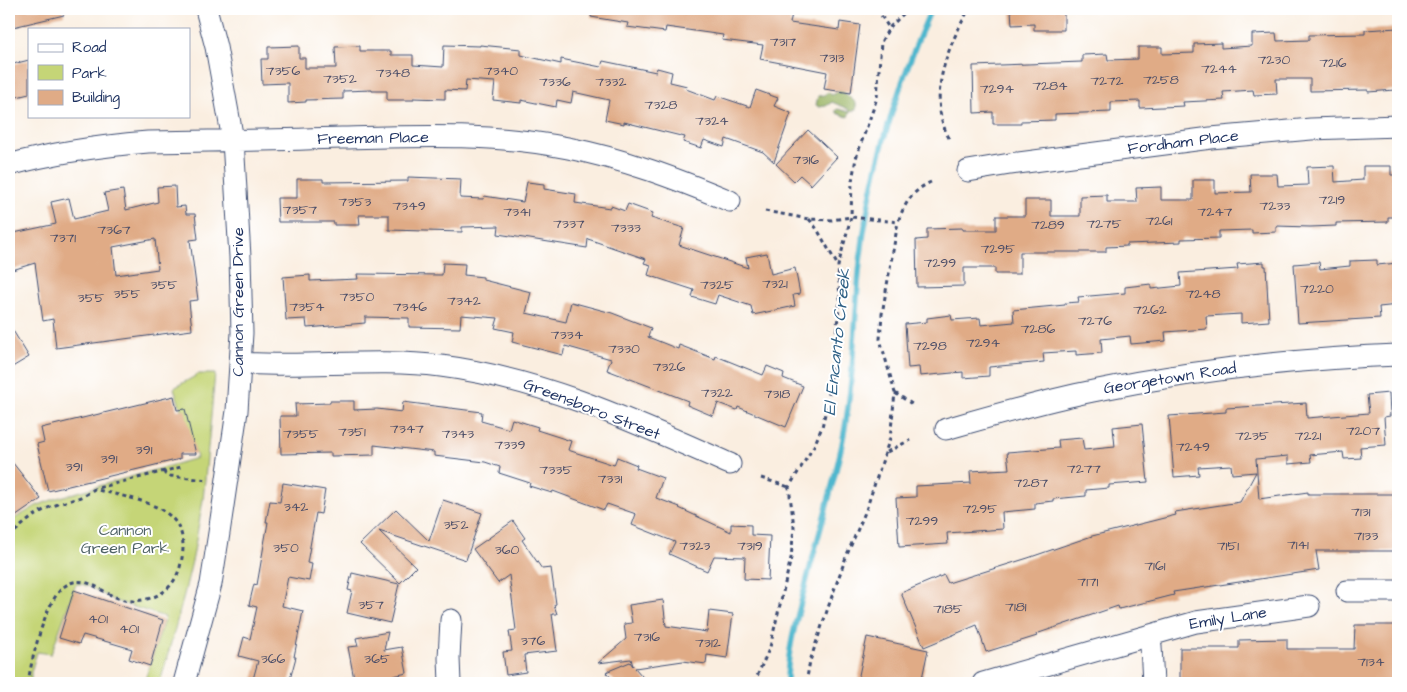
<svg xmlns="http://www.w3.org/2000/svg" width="1407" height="692" viewBox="0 0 1407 692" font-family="'Architects Daughter',sans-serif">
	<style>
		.green { fill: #c5d577; stroke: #70826a }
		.forest { fill: #9cb668; stroke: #5c7263 }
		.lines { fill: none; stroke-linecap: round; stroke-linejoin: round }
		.stream { stroke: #4fb7ce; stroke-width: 5.5 }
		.building { fill: #e0ab86; fill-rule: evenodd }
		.street-casing { stroke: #3c4c72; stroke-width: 23 }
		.path { stroke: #3c4c72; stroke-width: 3; stroke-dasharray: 4 4; stroke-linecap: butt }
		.street { stroke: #fff; stroke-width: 21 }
		.labels { text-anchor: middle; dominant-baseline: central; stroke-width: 4; stroke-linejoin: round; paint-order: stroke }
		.number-label { font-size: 14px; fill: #4c4e68 }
		.street-label { font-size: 16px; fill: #1b2f5e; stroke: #fff }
		.park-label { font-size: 16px; fill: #4e6166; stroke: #fff }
		.water-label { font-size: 18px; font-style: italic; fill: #2d5f85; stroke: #fff }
	</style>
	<rect width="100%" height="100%" fill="#fff"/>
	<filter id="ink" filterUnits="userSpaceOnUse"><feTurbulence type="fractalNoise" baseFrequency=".02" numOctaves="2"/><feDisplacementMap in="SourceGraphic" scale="10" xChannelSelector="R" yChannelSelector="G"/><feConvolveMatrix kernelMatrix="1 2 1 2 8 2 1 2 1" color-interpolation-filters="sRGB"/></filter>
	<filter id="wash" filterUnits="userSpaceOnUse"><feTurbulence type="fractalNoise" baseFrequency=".0096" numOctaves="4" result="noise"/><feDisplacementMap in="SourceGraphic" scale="20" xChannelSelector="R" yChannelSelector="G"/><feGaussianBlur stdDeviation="1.12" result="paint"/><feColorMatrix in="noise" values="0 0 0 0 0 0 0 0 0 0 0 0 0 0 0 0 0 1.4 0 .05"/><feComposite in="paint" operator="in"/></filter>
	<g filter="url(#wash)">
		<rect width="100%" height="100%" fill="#faeee0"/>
		<path class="green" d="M199 374H215L203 500 193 557 182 603 160 683H144L165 617 115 601 90 587 82 584H76L51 654 37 652 31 672V683H9V522L36 506 57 498 197 458 174 388Z"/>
		<path class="forest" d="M840 91 846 94 856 103V110L850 112 848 117 836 113V110L838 109 849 112 848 109 832 102 826 106 819 107 816 105 818 96 824 95 828 92 832 95Z"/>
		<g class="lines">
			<path class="stream" d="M787 683C787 651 797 618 805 587 817 539 832 492 842 444 854 385 854 322 860 263 869 176 896 89 931 9"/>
		</g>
		<g id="blocks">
			<path class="building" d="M9 9H64V15L9 28Z
				M592 9H793L790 23 839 30 840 22 860 25 851 93 824 89 827 72 760 59 763 45 722 40 723 35 666 27 665 32 627 27 628 23 591 17Z
				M1011 9H1064V30H1034V24L1012 25Z
				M1398 28V73H1394L1395 90 1368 92V90L1310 91V79H1276L1277 94 1254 95 1253 90 1223 92 1224 100 1183 102 1184 106 1140 108V101L1111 102V112L1055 114V120L1021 121V124H993V112L974 113 973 66 1082 62V55L1107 54 1108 60 1138 59V47H1162V54L1194 53V44L1221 43V48L1252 46V34L1276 33 1277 41 1309 40V35L1365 34V30Z
				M444 45 480 46V45L521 49V55L561 64V59L601 67 603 61 656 72 657 68 672 72 670 82 687 86 686 89 715 100 717 96 750 107 756 90 778 98 774 106 791 113 774 162 763 152 726 139 724 147 704 140 701 148 683 142 685 137 624 122V124L605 120 609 100 573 92 571 103 557 100 556 107 521 100V103L493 100 495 82 466 80 465 91 445 90V99L413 98V100H387V91H372V90L343 91V99L306 100V102L288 103V83L262 84 261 59H268V47L299 46V58H305V68H336L335 47 360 46V51H391V55H413V65L443 67Z
				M29 60V94L9 99V65Z
				M808 130 837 157 811 185 800 175 794 181 776 164Z
				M1334 166 1335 182 1363 180V166H1391V175H1398V217H1388V222L1336 223V226L1310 227 1276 226V232L1252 233V230L1219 231V238L1181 239V242L1127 244V246L1106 247V252H1020V274H995V268H964V286L917 287 916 240 927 239V229L963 228V230H996V216H1025V200H1051V216H1080V196L1107 195V202H1137L1136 188 1161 187V200H1193V180H1215V193L1251 192 1250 174H1277L1278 186 1308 185 1307 167Z
				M408 177 461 179 460 198 483 199 484 196 523 202 527 182 544 184V189L576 194 575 203 610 208 611 206 625 211 628 204 653 213 651 218 684 228 679 245 748 268 746 257 767 253 771 274 795 268 800 294 793 295 795 306 753 315 751 306 718 295 715 304 692 297 694 290 648 275 651 265 644 263 646 259 588 239 587 248 498 234 499 226 462 227V232L389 230V215H359L360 225H334V222H278L277 198H297V179H323V182L408 181Z
				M175 186 176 207 185 206 186 214H195L198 239 190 240 198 300 189 301 192 330 56 348 53 319 43 321 35 263 9 271V234L56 224 51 202 69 198 74 219 108 211 104 193 123 190 126 210 158 202 157 187ZM155 239 158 269 116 275 113 247Z
				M1377 260V265L1398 263V305L1379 307 1380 318 1298 323 1294 264 1319 262 1320 269 1350 266V261Z
				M1264 262V266H1266L1269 321 1241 323V314L1206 316 1207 329 1165 332 1166 341 1131 344 1130 336 1101 339 1102 353 1076 355V351L1043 353 1044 362 989 367V376L963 378V372L920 376 919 367 908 368 905 324 927 322V318L951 315 952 320 980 318 981 325 1014 322 1013 310 1065 305V303L1079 302 1078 297 1125 293V287L1151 284V289L1181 286 1180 273 1238 269 1237 264Z
				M443 263 465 264 464 275 483 277V280L531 292 526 313 566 322 571 302 612 313 651 328 648 337 678 349 679 345 715 359 716 356 763 375 767 366 784 373 783 378 803 386 786 427 738 407 737 410 718 403 713 416 687 405 688 401 607 370 611 359 565 346 563 355 512 342 514 332 495 328 498 318 461 315 460 328 409 327V318L365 317V323L307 328 306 319 286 320 283 277 310 275V281L358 279 357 274 442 275Z
				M9 324 29 357 9 369Z
				M1389 393 1390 416 1384 417 1386 445 1360 447 1361 458 1344 459 1343 452 1310 455 1311 462 1288 464V456L1256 459 1259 499 1308 492V494H1395V551H1316L1319 570 1173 592 1174 595 1119 609 1118 606 1036 634 1037 636 986 652 977 625 924 647 901 593 944 575 948 583 1028 558 1092 536 1176 515 1175 512 1240 502 1256 472 1232 474 1231 465 1198 467 1199 475 1174 477 1169 416 1226 412V408L1306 403 1307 418 1369 413 1367 395Z
				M174 396 177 410 185 409 196 454H180V459L48 491 37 444 44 442 41 428Z
				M330 401H354V410L377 409 402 412 403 402 482 412 481 421 509 429 512 419 538 427 537 430 571 441 568 450 614 465 617 457 637 465 636 468 663 478 656 498 680 507 679 508 731 532V524L751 525V535L770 536 768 580 744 579 745 557 714 556 707 571 669 554 675 542 632 525 636 514 607 504 604 510 553 491 552 493 529 486 530 483 499 473 500 467 485 462 434 456V452L374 445V455L331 456V453L281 454 280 416H296L295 404 330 403Z
				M1142 424 1148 482 1109 485V488L1086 490V496L1053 499V501L1035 503V509L1002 512 1003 529 947 533 948 544 899 547 896 498 916 497V486L971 483 970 471 1009 469 1007 452 1059 448 1058 440 1082 438 1084 450 1115 447 1113 427Z
				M9 458 41 499 9 521Z
				M283 483 325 490 321 514 316 513 307 563 312 564 309 581 288 577 282 606 303 611 294 657H296L289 683H252L258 661 239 656 244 637 250 639 257 607 249 605 254 584 257 585 268 522H266L270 501 280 502Z
				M443 500 482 513 466 560 379 531 416 567 400 583 360 544 396 509 429 541Z
				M513 521 525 538 522 540 542 569 551 568 556 604 554 605 557 614H552L557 651 524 655 526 672 506 675 503 652 512 651 509 631 516 630 509 575 498 583 473 549Z
				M352 573 399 584 390 623 347 613 352 591 348 590Z
				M74 590 163 620 150 666 129 659 132 649 115 644 83 635 79 644 59 638Z
				M663 600 666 626 707 632 709 611 733 614 727 658 707 655 706 664 683 661 635 668 648 683H616L606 672 630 662 633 666 631 659 598 663 626 639 624 624 632 623 629 605Z
				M1355 625H1398V683H1180V648H1239V640L1287 639V649H1354Z
				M388 632 384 650 402 647 407 673 366 682 365 677 354 679 348 647 358 646 356 638Z
				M867 637 928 650 921 683H874L858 680Z"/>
		</g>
	</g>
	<g filter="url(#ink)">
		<use href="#blocks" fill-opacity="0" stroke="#3c4c72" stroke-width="1"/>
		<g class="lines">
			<defs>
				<path id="street" d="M9 165C55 152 100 146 148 142 213 141 277 140 342 138 418 136 493 133 568 148 625 159 677 179 730 201
					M968 171 1010 164 1211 138 1311 129 1398 126
					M240 363C307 368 374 358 441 366 543 379 637 423 730 464
					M946 429C995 415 1043 401 1093 391 1194 370 1296 359 1398 355
					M1347 591H1398
					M1147 636 1151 646 1153 683
					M184 683 211 584 219 533 237 411 242 333 240 257 233 140 216 47 206 9
					M450 683 449 658 451 620
					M983 683 1196 622 1309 606"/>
			</defs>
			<use href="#street" class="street-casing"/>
			<path class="path" d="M877 9 889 28
				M949 138C926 97 948 46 969 9
				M765 211 809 219 832 220 851 217 898 222C904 204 913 190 931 182
				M809 219 817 229 838 266
				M895 393 915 406
				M887 452 910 440
				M164 471 165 474 170 476 208 480
				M761 478 789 487
				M9 537C22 525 34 514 50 507 65 501 83 499 94 489L181 467
				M856 679V683
				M28 683C31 661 46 598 65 586 85 572 102 594 121 599 129 602 138 601 147 599 164 595 175 584 180 567 197 504 138 501 94 489
				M754 683 770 647 791 558 794 527 789 487 814 446 822 427 828 401 840 300 838 266 851 217 852 181 856 158 877 98 881 42 889 28 908 9
				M806 683 810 661 832 596 846 557 866 510 890 438 895 393 880 339 882 314 898 222"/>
			<use href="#street" class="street"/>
		</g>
	</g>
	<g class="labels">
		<g class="number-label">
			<text x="783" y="42">7317</text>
			<text x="832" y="58">7313</text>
			<text x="1274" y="60">7230</text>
			<text x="1333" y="63">7216</text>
			<text x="1219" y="69">7244</text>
			<text x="283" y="71">7356</text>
			<text x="501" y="71">7340</text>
			<text x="393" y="73">7348</text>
			<text x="340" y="79">7352</text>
			<text x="1161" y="80">7258</text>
			<text x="1107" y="81">7272</text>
			<text x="555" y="82">7336</text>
			<text x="611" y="82">7332</text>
			<text x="1050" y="86">7284</text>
			<text x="997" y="89">7294</text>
			<text x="661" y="105">7328</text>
			<text x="712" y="121">7324</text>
			<text x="806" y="160">7316</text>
			<text x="1332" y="200">7219</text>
			<text x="355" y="202">7353</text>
			<text x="409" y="206">7349</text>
			<text x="1275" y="206">7233</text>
			<text x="300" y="210">7357</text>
			<text x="517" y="212">7341</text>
			<text x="1215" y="212">7247</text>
			<text x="1159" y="221">7261</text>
			<text x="569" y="224">7337</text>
			<text x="1104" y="224">7275</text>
			<text x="1048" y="225">7289</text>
			<text x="626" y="228">7333</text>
			<text x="114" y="230">7367</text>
			<text x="63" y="238">7371</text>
			<text x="998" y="249">7295</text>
			<text x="940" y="263">7299</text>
			<text x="775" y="284">7321</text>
			<text x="164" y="285">355</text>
			<text x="717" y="285">7325</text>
			<text x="1317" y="289">7220</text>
			<text x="127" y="294">355</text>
			<text x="1203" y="294">7248</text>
			<text x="357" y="297">7350</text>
			<text x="91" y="298">355</text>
			<text x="464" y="301">7342</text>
			<text x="307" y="307">7354</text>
			<text x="410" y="307">7346</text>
			<text x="1150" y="310">7262</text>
			<text x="1095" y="321">7276</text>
			<text x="1038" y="329">7286</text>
			<text x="567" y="335">7334</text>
			<text x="983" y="343">7294</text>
			<text x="930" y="346">7298</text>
			<text x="624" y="349">7330</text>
			<text x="669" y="367">7326</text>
			<text x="717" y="393">7322</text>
			<text x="777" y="394">7318</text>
			<text x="407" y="429">7347</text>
			<text x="1363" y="431">7207</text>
			<text x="352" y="432">7351</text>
			<text x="301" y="434">7355</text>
			<text x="458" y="434">7343</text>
			<text x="1252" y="436">7235</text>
			<text x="1308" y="436">7221</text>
			<text x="510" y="445">7339</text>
			<text x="1193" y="447">7249</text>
			<text x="144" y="450">391</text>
			<text x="109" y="459">391</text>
			<text x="74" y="467">391</text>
			<text x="1084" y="469">7277</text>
			<text x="556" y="470">7335</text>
			<text x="610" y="479">7331</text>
			<text x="1031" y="483">7287</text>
			<text x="296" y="507">342</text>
			<text x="980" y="509">7295</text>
			<text x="1361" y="512">7131</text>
			<text x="922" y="521">7299</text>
			<text x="456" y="525">352</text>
			<text x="1366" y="536">7133</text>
			<text x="1298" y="545">7141</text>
			<text x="695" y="546">7323</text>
			<text x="750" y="546">7319</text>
			<text x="1228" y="546">7151</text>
			<text x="286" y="548">350</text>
			<text x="507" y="550">360</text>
			<text x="1155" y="566">7161</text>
			<text x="1088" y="582">7171</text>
			<text x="371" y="605">357</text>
			<text x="1016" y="607">7181</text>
			<text x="948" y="609">7185</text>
			<text x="98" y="619">401</text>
			<text x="129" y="629">401</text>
			<text x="647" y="637">7316</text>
			<text x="533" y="641">376</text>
			<text x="708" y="643">7312</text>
			<text x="273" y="659">366</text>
			<text x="377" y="659">365</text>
			<text x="1371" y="662">7134</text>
		</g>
		<g class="street-label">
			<text transform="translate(373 138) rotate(-1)">Freeman Place</text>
			<text transform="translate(1183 142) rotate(-7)">Fordham Place</text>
			<text transform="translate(238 302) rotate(-90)">Cannon Green Drive</text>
			<text transform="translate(1170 378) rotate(-9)">Georgetown Road</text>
			<text transform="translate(592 409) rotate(21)">Greensboro Street</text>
			<text transform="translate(1228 618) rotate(-9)">Emily Lane</text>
		</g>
		<g class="park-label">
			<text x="125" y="530">Cannon<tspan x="125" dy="18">Green Park</tspan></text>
		</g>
		<g class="water-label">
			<text transform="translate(837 342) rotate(-84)">El Encanto Creek</text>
		</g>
	</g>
	<rect width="1407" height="692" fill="none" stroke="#fff" stroke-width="30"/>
	<rect x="28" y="28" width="162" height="90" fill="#ffffff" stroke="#a4acbf"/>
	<rect x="38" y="44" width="25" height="8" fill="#ffffff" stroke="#a4acbf"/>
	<text x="72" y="52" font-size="15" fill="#1b2f5e">Road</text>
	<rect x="38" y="65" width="25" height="15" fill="#c5d577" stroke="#a4acbf"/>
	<text x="72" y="78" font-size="15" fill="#1b2f5e">Park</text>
	<rect x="38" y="90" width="25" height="15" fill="#e0ab86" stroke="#a4acbf"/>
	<text x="72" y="102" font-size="15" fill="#1b2f5e">Building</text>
</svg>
